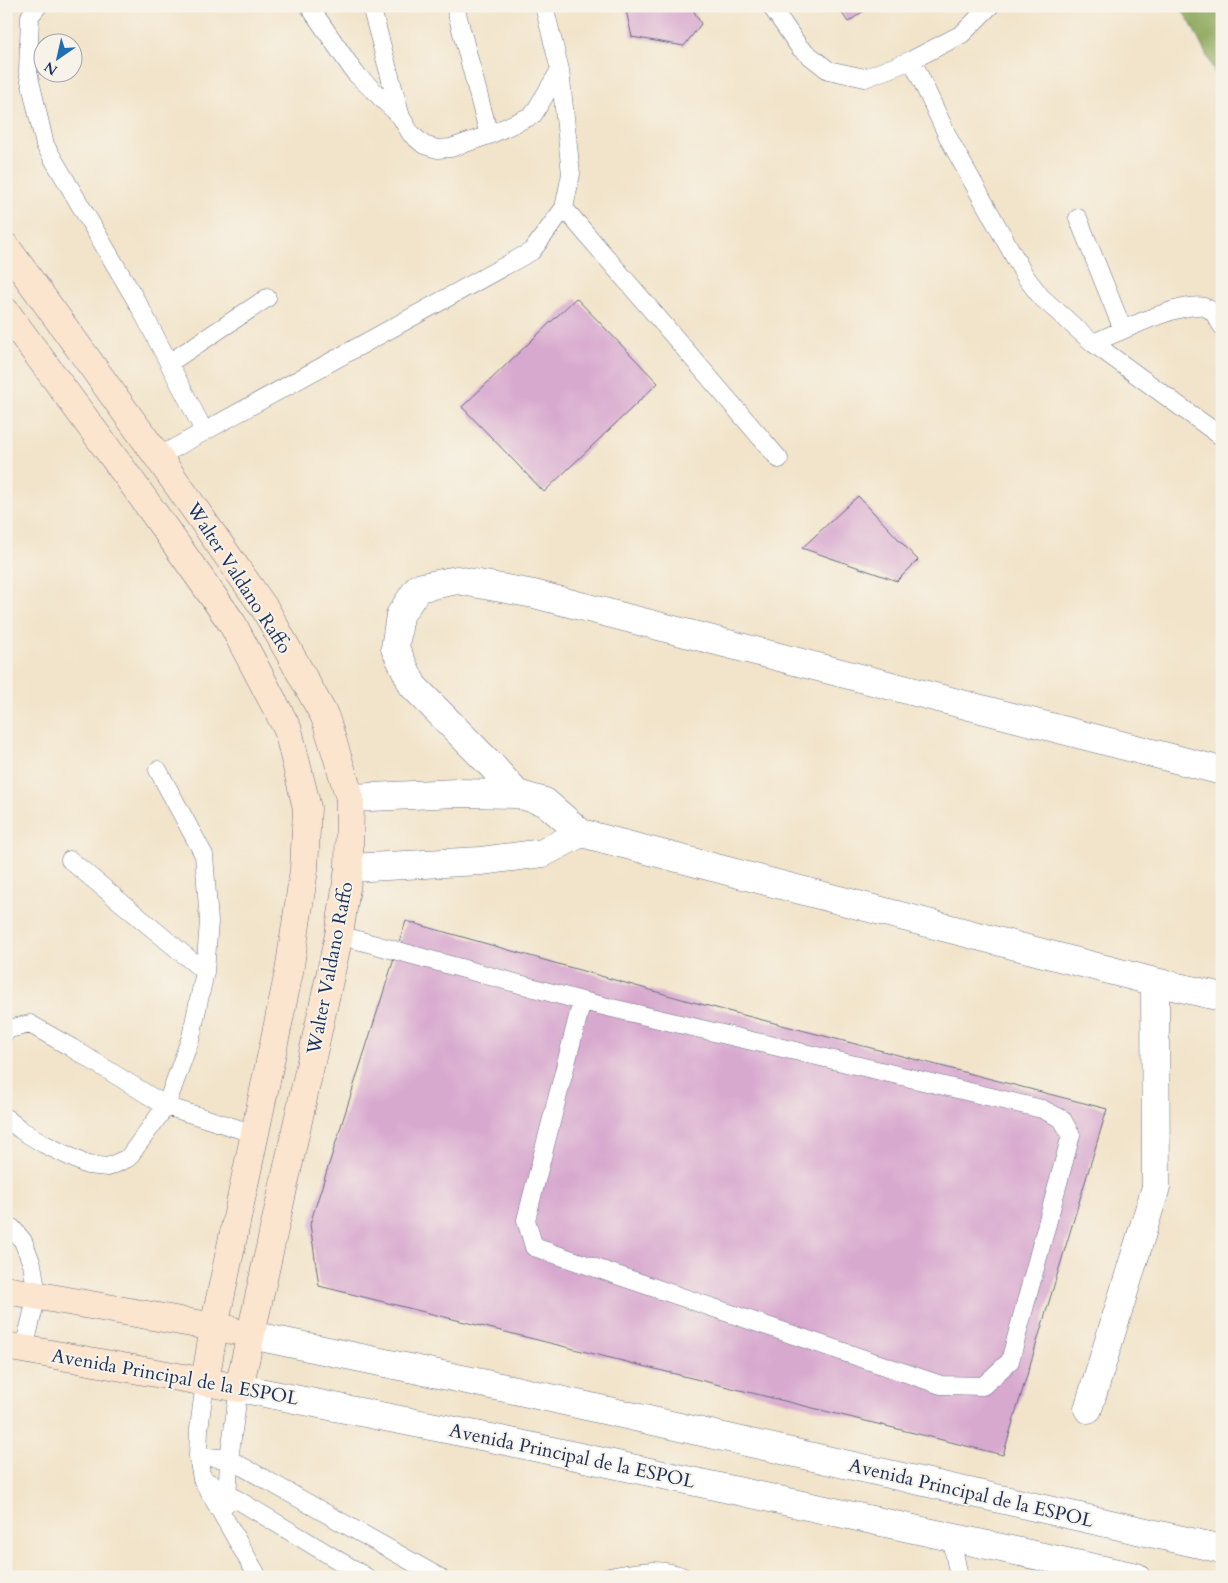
<svg xmlns="http://www.w3.org/2000/svg" width="1228" height="1583" viewBox="0 0 1228 1583" font-family="Cardo,serif">
	<style>
		.forest { fill: #8aa659; stroke: #526a5c }
		.building { fill: #d8a9cf }
		.lines { fill: none; stroke-linecap: round; stroke-linejoin: round }
		.service-casing { stroke: #666e84; stroke-width: 19 }
		.minor-casing { stroke: #666e84; stroke-width: 29 }
		.tertiary-casing { stroke: #666e84; stroke-width: 29 }
		.secondary-casing { stroke: #666e84; stroke-width: 29 }
		.service { stroke: #fff; stroke-width: 18 }
		.minor { stroke: #fff; stroke-width: 28 }
		.tertiary { stroke: #fff; stroke-width: 28 }
		.secondary { stroke: #fce5cf; stroke-width: 28 }
		.labels { text-anchor: middle; dominant-baseline: central; stroke-width: 4; stroke-linejoin: round; paint-order: stroke }
		.street-label { font-size: 19px; fill: #1b2f5e; stroke: #f7f3e8 }
	</style>
	<rect width="100%" height="100%" fill="#f7f3e8"/>
	<filter id="ink" filterUnits="userSpaceOnUse"><feTurbulence type="fractalNoise" baseFrequency=".02" numOctaves="2"/><feDisplacementMap in="SourceGraphic" scale="10" xChannelSelector="R" yChannelSelector="G"/><feConvolveMatrix kernelMatrix="1 2 1 2 8 2 1 2 1" color-interpolation-filters="sRGB"/></filter>
	<filter id="wash" filterUnits="userSpaceOnUse"><feTurbulence type="fractalNoise" baseFrequency=".0096" numOctaves="4" result="noise"/><feDisplacementMap in="SourceGraphic" scale="20" xChannelSelector="R" yChannelSelector="G"/><feGaussianBlur stdDeviation="1.12" result="paint"/><feColorMatrix in="noise" values="0 0 0 0 0 0 0 0 0 0 0 0 0 0 0 0 0 1.4 0 .05"/><feComposite in="paint" operator="in"/></filter>
	<g filter="url(#wash)">
		<rect width="100%" height="100%" fill="#f2e4ca"/>
		<path class="forest" d="M1179 6H1222V87L1191 24Z"/>
		<g id="blocks">
			<path class="building" d="M625 6H691L701 24 684 46 632 37Z
				M837 6H871L848 22Z
				M576 298 658 383 544 492 462 407Z
				M858 496 918 560 897 581 802 548Z
				M406 921 689 1001 1107 1109 1003 1455 319 1286 310 1224Z"/>
		</g>
	</g>
	<g filter="url(#ink)">
		<use href="#blocks" fill-opacity="0" stroke="#666e84" stroke-width="1"/>
		<g class="lines">
			<defs>
				<path id="service" d="M38 6 30 16 28 72 45 145 141 309 204 431
					M309 6 355 73 401 117
					M371 6 401 117 411 134 424 145 437 149 451 148 489 135 533 115 560 70
					M455 6 489 135
					M771 6 800 48 828 70 865 78 912 60 962 34 990 6
					M912 60 950 141 1025 276 1041 297 1093 343 1222 437
					M564 208 779 459
					M1078 218 1123 330
					M1093 343C1117 333 1180 301 1204 307 1214 310 1217 318 1222 326
					M169 363 267 298
					M158 457 532 251 564 208 571 174 560 70 544 6
					M70 860 205 972
					M339 935 582 1001 1042 1109 1062 1119 1071 1135 1010 1361 983 1386 941 1385 534 1247 526 1220 582 1001
					M6 1032 9 1029 30 1024 72 1048 166 1106 255 1134
					M6 1118 21 1130 44 1144 87 1165 108 1167 128 1158 166 1106 191 1037 205 972 209 922 204 855 158 770
					M6 1225 12 1228 23 1241 32 1264 37 1295 24 1349
					M205 1382 199 1429 198 1456 202 1479 258 1577
					M198 1456 229 1459 439 1577
					M203 1479 366 1577
					M227 1503 229 1459 239 1388
					M951 1537 959 1577
					M609 1577C633 1573 659 1566 683 1577"/>
				<path id="minor" d="M517 794 492 766 413 686 395 648 400 615 418 588 457 580 534 594 1222 771
					M350 798 456 793 517 794 545 802 581 833 1155 982 1222 997
					M349 868 481 861 543 853 581 833
					M1088 1409 1156 1187 1155 982"/>
				<path id="tertiary" d="M251 1335 515 1390 1222 1549
					M239 1388 506 1441 1136 1577"/>
				<path id="secondary" d="M6 247 158 457 265 609 325 717 350 798 349 868 339 935 239 1388 6 1346
					M6 312 131 481 232 623 288 730 307 808 304 870 289 972 214 1327 205 1382
					M6 1290 231 1330"/>
			</defs>
			<use href="#service" class="service-casing"/>
			<use href="#minor" class="minor-casing"/>
			<use href="#tertiary" class="tertiary-casing"/>
			<use href="#secondary" class="secondary-casing"/>
			<use href="#service" class="service"/>
			<use href="#minor" class="minor"/>
			<use href="#tertiary" class="tertiary"/>
			<use href="#secondary" class="secondary"/>
		</g>
	</g>
	<g class="labels">
		<g class="street-label">
			<text transform="translate(239 578) rotate(57)">Walter Valdano Raffo</text>
			<text transform="translate(330 968) rotate(-79)">Walter Valdano Raffo</text>
			<text transform="translate(175 1377) rotate(10)">Avenida Principal de la ESPOL</text>
			<text transform="translate(572 1456) rotate(12)">Avenida Principal de la ESPOL</text>
			<text transform="translate(971 1493) rotate(13)">Avenida Principal de la ESPOL</text>
		</g>
	</g>
	<rect width="1228" height="1583" fill="none" stroke="#f7f3e8" stroke-width="25"/>
	<g transform="translate(58 58) rotate(214)"><circle r="24" fill="#f7f3e8" stroke="#9fa5b1"/>
	<path d="M0-4L9 19L0 12L-9 19Z" fill="#1f6fb2"/>
	<text y="-8" font-size="14" font-weight="bold" text-anchor="middle" fill="#1b2f5e">N</text>
	</g>
</svg>
